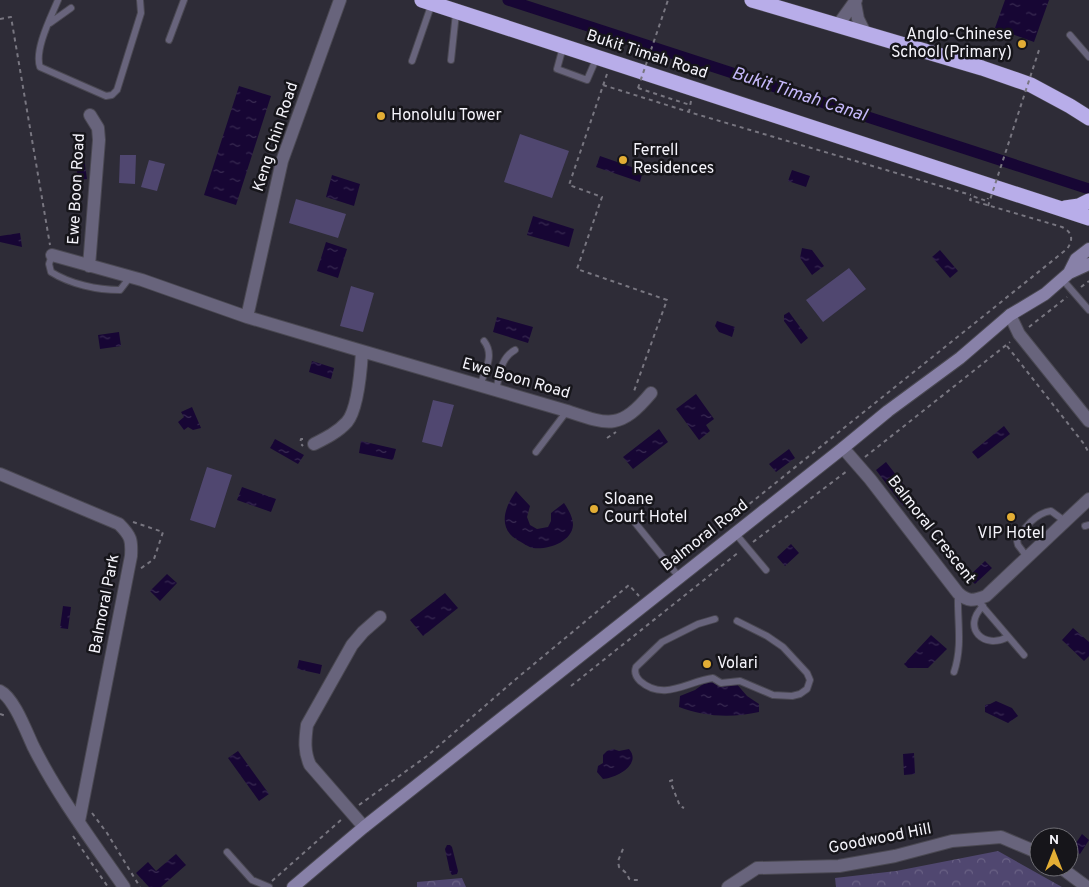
<svg xmlns="http://www.w3.org/2000/svg" width="1089" height="887" viewBox="0 0 1089 887" font-family="Overpass,sans-serif">
	<style>
		.forest { fill: url(#forest-crowns) }
		.garden { fill: #504770 }
		.water { fill: url(#water-ripples) }
		.lines { fill: none; stroke-linecap: round; stroke-linejoin: round }
		.canal { stroke: #170634; stroke-width: 11 }
		.lane-casing { stroke: #4a4852; stroke-width: 8 }
		.street-casing { stroke: #4a4852; stroke-width: 14 }
		.secondary-casing { stroke: #4a4852; stroke-width: 14 }
		.highway-casing { stroke: #4a4852; stroke-width: 16 }
		.path { stroke: #787680; stroke-width: 2; stroke-dasharray: 4 4; stroke-linecap: butt }
		.lane { stroke: #68647c; stroke-width: 6 }
		.street { stroke: #68647c; stroke-width: 12 }
		.secondary { stroke: #8881a8; stroke-width: 12 }
		.highway { stroke: #b8ade9; stroke-width: 15 }
		.path-bridge { stroke: #787680; stroke-width: 2; stroke-dasharray: 4 4; stroke-linecap: butt }
		.poi-dot { fill: #e3ae35; stroke: #16151a; stroke-width: 2 }
		.labels { text-anchor: middle; dominant-baseline: central; stroke-width: 5; stroke-linejoin: round; paint-order: stroke }
		.poi-label { font-size: 16px; fill: #f4f3fa; stroke: #16151a; text-anchor: start }
		.street-label { font-size: 16px; fill: #f4f3fa; stroke: #16151a }
		.water-label { font-size: 18px; font-style: italic; fill: #c6b9fb; stroke: #16151a }
	</style>
	<defs>
		<pattern id="forest-crowns" width="20" height="18" patternUnits="userSpaceOnUse" patternTransform="scale(1.25)"><rect width="20" height="18" fill="#504770"/><path d="M2 6a3 3 0 1 1 6 0M12 15a3 3 0 1 1 6 0" fill="none" stroke="#6a6285"/></pattern>
		<pattern id="water-ripples" width="26" height="14" patternUnits="userSpaceOnUse" patternTransform="scale(1.25)"><rect width="26" height="14" fill="#170634"/><path d="M2 4q2-2 4 0t4 0M15 11q2-2 4 0t4 0" fill="none" stroke="#392b52"/></pattern>
	</defs>
	<rect width="100%" height="100%" fill="#2e2c37"/>
	<path class="forest" d="M998 851 1062 887H836L835 878 896 871Z
		M462 878 466 887H417V882Z"/>
	<path class="garden" d="M520 134 569 151 552 198 504 182Z
		M120 155H136L135 184 119 183Z
		M149 160 165 164 157 191 141 187Z
		M296 199 346 214 338 238 289 223Z
		M849 268 866 289 823 322 806 300Z
		M351 286 374 293 363 332 340 326Z
		M433 400 454 405 442 447 422 442Z
		M207 467 232 475 215 528 190 520Z"/>
	<path class="water" d="M1005 0H1049L1034 42 995 28Z
		M239 86 271 96 236 205 204 195Z
		M83 151 87 179 78 180 75 152Z
		M600 156 643 171 640 182 596 167Z
		M792 170 810 176 806 187 788 181Z
		M332 175 360 184 354 206 326 197Z
		M533 216 574 229 569 247 527 235Z
		M20 233 22 247 0 242V236Z
		M326 242 347 249 338 278 317 271Z
		M802 248 812 250 824 266 812 275 800 258Z
		M940 250 958 271 950 278 932 257Z
		M789 312 808 338 801 344 784 321V315Z
		M497 317 533 327 528 343 493 332Z
		M717 321 735 327 732 337 719 332 715 326Z
		M119 332 121 346 100 349 98 335Z
		M312 361 334 368 331 379 309 372Z
		M696 394 714 419 706 425 710 431 699 440 676 409Z
		M192 407 201 428 193 430 188 427 184 430 178 422 184 417 181 412Z
		M1004 426 1010 434 978 459 972 452Z
		M659 429 668 442 633 469 623 457Z
		M275 439 304 455 298 464 270 448Z
		M361 441 396 449 393 460 359 453Z
		M789 449 795 458 776 472 769 464Z
		M886 462 914 498 903 506 876 470Z
		M242 487 276 499 271 512 237 500Z
		M516 491 530 506 527 517 530 525 537 529 548 527 551 521V513L564 503C568 509 573 517 573 525 572 542 548 550 533 548 528 547 523 543 519 541 497 529 504 508 516 491Z
		M791 544 799 553 785 566 777 557Z
		M985 561 992 568 975 584 968 577Z
		M167 574 177 583 160 601 150 591Z
		M445 593 458 608 423 636 410 620Z
		M63 606 71 607 68 629 60 628Z
		M1073 628 1089 642V656L1084 661 1062 640Z
		M931 635 947 649 928 668H908L904 664Z
		M299 660 322 665 320 674 297 669Z
		M709 680C718 686 725 684 735 682L747 696 759 704V712C733 718 704 717 679 707L680 696 695 690Z
		M996 701 1012 708 1018 716 1008 723 985 712V705L990 704Z
		M613 749 619 751 629 749C642 764 617 778 603 779L597 772 598 766 603 763V755L607 751Z
		M238 751 269 794 259 801 228 758Z
		M914 753 915 774 904 775 903 754Z
		M1082 834 1089 840 1080 854 1072 849Z
		M447 845H450L452 847 458 871 457 874 452 875 450 872 445 849Z
		M176 854 186 865 161 887H149L136 873 148 862 156 871Z"/>
	<g class="lines">
		<path class="canal" d="M508 0 1089 189"/>
		<defs>
			<path id="lane" d="M58 0C51 17 34 50 40 67L106 96 112 95 117 90 141 13 140 0
				M50 23 71 8
				M1070 35 1089 57
				M169 40 184 0
				M563 47 557 69 587 80 597 57
				M451 60 456 13
				M412 61 432 3
				M52 255 49 264 51 272C70 284 97 290 120 290L130 277
				M1062 279 1089 310
				M480 386C485 370 495 355 484 341
				M496 390C500 375 500 358 515 350
				M536 452 567 411
				M632 519 679 577
				M1085 526 1089 525
				M735 533 766 570
				M1027 557 1018 545 1017 541C1023 528 1036 513 1051 511L1066 522
				M977 600 1024 655
				M983 606C961 628 984 650 1008 637
				M715 619 698 624 662 642 636 667C634 672 636 677 640 681 664 702 688 681 713 678L721 683 740 681 773 695 792 696 800 694 807 689 810 680 807 673 783 647 767 636 737 621
				M954 672C963 645 957 621 958 593
				M227 852 252 880 269 887"/>
			<path id="street" d="M855 3 858 19 865 33
				M838 25 856 0
				M52 255 142 280 247 317 355 349 567 411C609 425 620 430 651 393
				M89 266 99 140 98 128 90 115
				M1010 315 1019 334 1089 421
				M247 317 282 161 340 0
				M314 444C326 438 338 432 347 422 358 409 361 368 362 352
				M843 448 870 479 958 593C968 602 973 601 986 596L1089 499
				M0 474 119 524C131 536 132 540 131 556L79 821
				M0 691C14 698 26 731 33 746 58 796 92 841 124 887
				M364 827 310 765C304 752 305 740 307 725L352 645 363 632 380 617
				M1060 867 1087 887
				M728 887 757 868 839 866 895 856 952 841 1001 837 1039 853"/>
			<path id="secondary" d="M1069 273 1089 264
				M293 887 364 827 843 448 888 411 960 358 1010 315 1045 294 1069 273 1076 259 1089 249"/>
			<path id="highway" d="M422 0 1089 218
				M752 0 982 68 1031 85 1070 106 1089 118
				M1065 208 1079 206 1089 201"/>
		</defs>
		<use href="#lane" class="lane-casing"/>
		<use href="#street" class="street-casing"/>
		<use href="#secondary" class="secondary-casing"/>
		<use href="#highway" class="highway-casing"/>
		<path class="path" d="M0 19 11 17 50 245
			M607 74 569 185 602 197 577 269 667 300 633 394
			M603 85 689 112
			M638 88 690 105
			M691 101 689 112 971 195
			M1081 287 1089 281
			M1029 327 1067 297
			M1007 346 1084 444 1089 453
			M607 438 616 432
			M303 439H301L300 443 303 446
			M865 457 1010 342
			M133 522 163 532 154 559 140 569
			M753 542 847 471
			M682 560 748 505 1067 249C1074 239 1072 232 1062 227L970 200 972 196 987 201 988 198
			M571 686 739 552
			M0 714 6 716
			M673 780 670 781 680 806 684 808
			M359 805 427 756 516 679 629 585 639 596
			M92 813 107 833 140 887
			M73 836 108 887
			M623 849 618 861 619 867C621 869 623 870 625 872 632 879 624 880 639 880
			M272 881 342 819"/>
		<use href="#lane" class="lane"/>
		<use href="#street" class="street"/>
		<use href="#secondary" class="secondary"/>
		<use href="#highway" class="highway"/>
		<path class="path-bridge" d="M638 88 668 0
			M988 206 1040 47"/>
	</g>
	<g class="poi-dot">
		<circle cx="1022" cy="44" r="5"/>
		<circle cx="381" cy="116" r="5"/>
		<circle cx="623" cy="160" r="5"/>
		<circle cx="594" cy="509" r="5"/>
		<circle cx="1011" cy="517" r="5"/>
		<circle cx="707" cy="664" r="5"/>
	</g>
	<g class="labels">
		<g class="poi-label">
			<text x="1012" y="35" text-anchor="end">Anglo-Chinese<tspan x="1012" dy="18">School (Primary)</tspan></text>
			<text x="391" y="116">Honolulu Tower</text>
			<text x="633" y="151">Ferrell<tspan x="633" dy="18">Residences</tspan></text>
			<text x="604" y="500">Sloane<tspan x="604" dy="18">Court Hotel</tspan></text>
			<text x="1011" y="534" text-anchor="middle">VIP Hotel</text>
			<text x="717" y="664">Volari</text>
		</g>
		<g class="street-label">
			<text transform="translate(647 55) rotate(18)">Bukit Timah Road</text>
			<text transform="translate(276 137) rotate(-72)">Keng Chin Road</text>
			<text transform="translate(77 189) rotate(-87)">Ewe Boon Road</text>
			<text transform="translate(516 379) rotate(16)">Ewe Boon Road</text>
			<text transform="translate(931 530) rotate(52)">Balmoral Crescent</text>
			<text transform="translate(705 536) rotate(-38)">Balmoral Road</text>
			<text transform="translate(105 604) rotate(-79)">Balmoral Park</text>
			<text transform="translate(880 839) rotate(-11)">Goodwood Hill</text>
		</g>
		<g class="water-label">
			<text transform="translate(799 95) rotate(18)">Bukit Timah Canal</text>
		</g>
	</g>
	<g transform="translate(1054 852)"><circle r="24" fill="#16151a" stroke="#6f6e74"/>
	<path d="M0-4L9 19L0 12L-9 19Z" fill="#e3ae35"/>
	<text y="-8" font-size="14" font-weight="bold" text-anchor="middle" fill="#f4f3fa">N</text>
	</g>
</svg>
